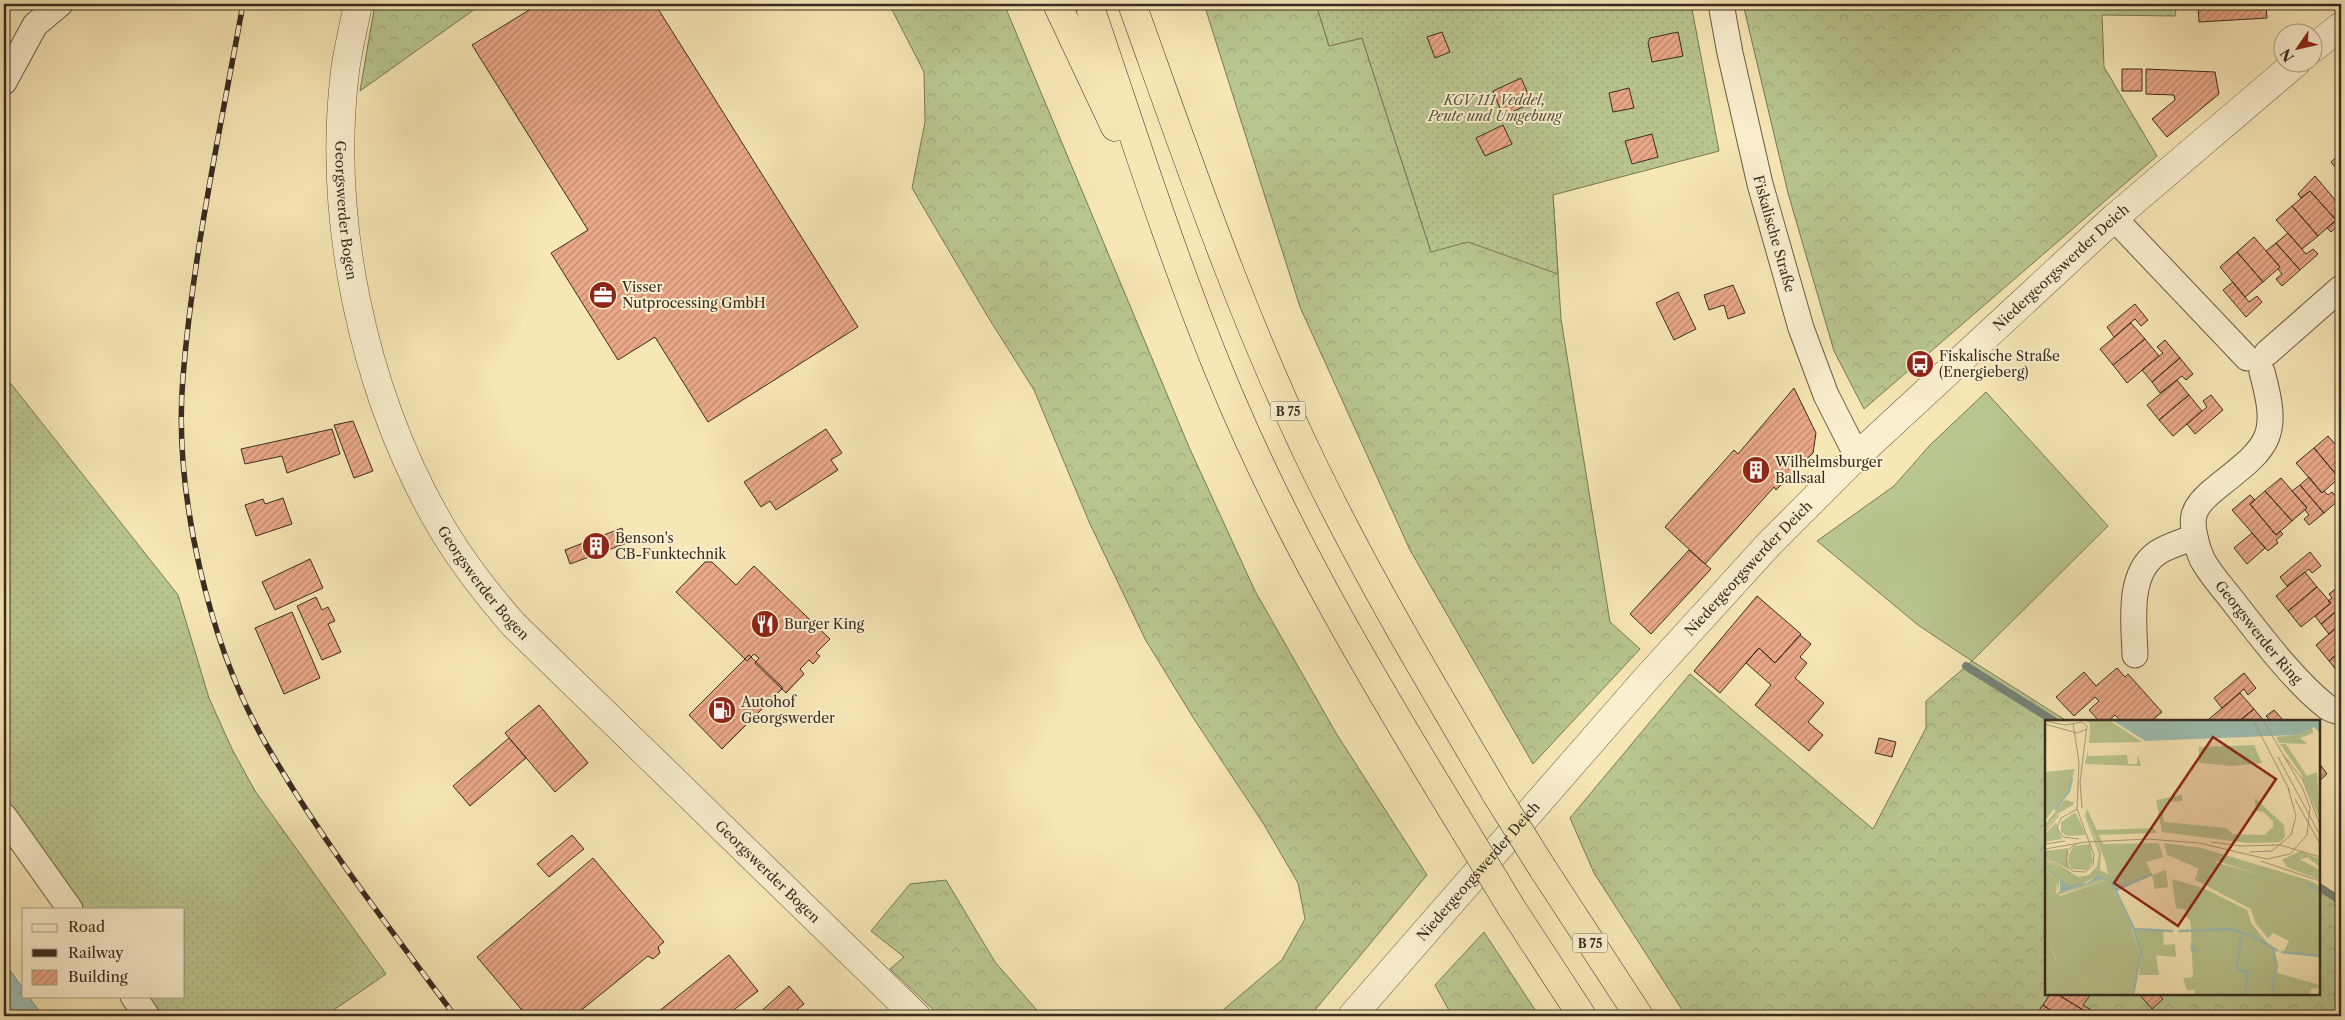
<svg xmlns="http://www.w3.org/2000/svg" width="2345" height="1020" viewBox="0 0 2345 1020" font-family="'Libre Caslon Text',serif">
	<style>
		.forest { fill: url(#forest-crowns); stroke: #787958 }
		.garden { fill: url(#garden-dots); stroke: #787958 }
		.pitch { fill: #b9c690; stroke: #787958 }
		.water { fill: url(#water-ripples); stroke: #758479 }
		.lines { fill: none; stroke-linecap: round; stroke-linejoin: round }
		.stream { stroke: #758479; stroke-width: 8 }
		.building { fill: url(#building-hatch); stroke: #382c21 }
		.minor-casing { stroke: #685b46; stroke-width: 27 }
		.tertiary-casing { stroke: #685b46; stroke-width: 29 }
		.trunk-casing { stroke: #382c21; stroke-width: 29 }
		.minor { stroke: #faefcf; stroke-width: 25 }
		.tertiary { stroke: #faefcf; stroke-width: 28 }
		.trunk { stroke: #f7e7b5; stroke-width: 28 }
		.rail-casing { stroke: #382c21; stroke-width: 5.5 }
		.rail { stroke: #faefcf; stroke-width: 4; stroke-dasharray: 11; stroke-linecap: butt }
		.trunk-bridge-casing { stroke: #382c21; stroke-width: 29; stroke-linecap: butt }
		.trunk-bridge { stroke: #f7e7b5; stroke-width: 28 }
		.labels { text-anchor: middle; dominant-baseline: central; stroke-width: 4; stroke-linejoin: round; paint-order: stroke }
		.shield { fill: #faefcf; stroke: #726655; stroke-width: 1 }
		.shield-label { font-size: 12px; font-weight: bold; fill: #382c21 }
		.park-label { font-size: 14px; font-style: italic; fill: #58523d; stroke: #faefcf }
		.street-label { font-size: 14px; fill: #382c21; stroke: #faefcf }
		.poi-label { font-size: 14px; fill: #382c21; stroke: #faefcf; text-anchor: start }
		.inset-river { fill: none; stroke: #9ebfb3; stroke-width: 2.5 }
		.inset-road { fill: none; stroke: #ab9c7a; stroke-width: 1 }
		.view { fill: #8f2418; fill-opacity: 0.15; stroke: #8f2418; stroke-width: 2.5 }
		.inset-edge { fill: none; stroke: #382c21; stroke-width: 2.5 }
	</style>
	<defs>
		<pattern id="forest-crowns" width="20" height="18" patternUnits="userSpaceOnUse" patternTransform="scale(1.25)"><rect width="20" height="18" fill="#b9c690"/><path d="M2 6a3 3 0 1 1 6 0M12 15a3 3 0 1 1 6 0" fill="none" stroke="#a0aa7c"/></pattern>
		<pattern id="garden-dots" width="8" height="8" patternUnits="userSpaceOnUse" patternTransform="scale(1.25)"><rect width="8" height="8" fill="#b9c690"/><path d="M2 2h.1M6 6h.1" fill="none" stroke="#a0aa7c" stroke-width="1.8" stroke-linecap="round"/></pattern>
		<pattern id="water-ripples" width="26" height="14" patternUnits="userSpaceOnUse" patternTransform="scale(1.25)"><rect width="26" height="14" fill="#9ebfb3"/><path d="M2 4q2-2 4 0t4 0M15 11q2-2 4 0t4 0" fill="none" stroke="#829b91"/></pattern>
		<pattern id="building-hatch" width="6" height="6" patternUnits="userSpaceOnUse" patternTransform="scale(1.25)"><rect width="6" height="6" fill="#eaa888"/><path d="M-1 1l2-2M0 6l6-6M5 7l2-2" fill="none" stroke="#bf896f"/></pattern>
	</defs>
	<rect width="100%" height="100%" fill="#f7e7b5"/>
	<filter id="stains"><feTurbulence type="fractalNoise" baseFrequency=".004" numOctaves="4"/><feColorMatrix values="0 0 0 0 .2 0 0 0 0 .09 0 0 0 0 .02 0 0 0 .5 -.17"/></filter>
	<radialGradient id="worn" r=".72"><stop offset=".6" stop-color="#630" stop-opacity="0"/><stop offset="1" stop-color="#630" stop-opacity=".3"/></radialGradient>
	<path class="forest" d="M375 4H482L360 91Z
		M889 4H1004L1189 447 1255 591 1336 733 1427 875 1310 1016H1216L1282 960 1305 919 1298 883 1263 823 1194 719 1145 639 1090 524 1034 390 988 317 912 188 925 122 924 72Z
		M1204 4H1316L1329 46 1362 38 1431 252 1553 195 1561 319 1610 622 1640 649 1533 764 1410 550 1300 307Z
		M1743 4H2177L2175 16 2102 15 2104 67 2157 156 1864 409 1834 351 1788 193Z
		M1972 661 2067 721H2046V994H2319V883L2341 897V1016H1686L1594 873 1570 818 1690 674 1873 829 1926 728V701Z
		M946 880 995 962 1042 1016H940L890 969 904 957 871 931 910 884Z
		M1484 932 1539 1016H1452L1435 985Z"/>
	<path class="garden" d="M1316 4H1691L1719 151 1553 195 1558 274 1468 242 1431 252 1362 38 1329 46Z
		M4 375 178 595 209 698 232 749 255 791 386 974 325 1016H159L145 996H184V909H81L4 801Z"/>
	<path class="pitch" d="M1986 392 2108 526 1972 661 1918 625 1817 541 1894 486 1930 445Z"/>
	<path class="water" d="M4 962 24 990V996H28L43 1016H4Z"/>
	<g class="lines">
		<path class="stream" d="M1966 666 2054 721
			M2319 887 2341 901"/>
	</g>
	<path class="building" d="M539 4H655L858 327 708 422 655 337 618 360 551 253 588 230 472 45Z
		M2198 4H2266L2267 18 2199 22Z
		M1442 32 1450 52 1435 58 1427 37Z
		M1678 32 1683 56 1652 62 1648 43 1650 38Z
		M2122 69H2142V91H2122Z
		M2146 69 2215 72 2219 94 2167 137 2152 119 2175 100 2174 95 2146 94Z
		M1521 78 1532 103 1503 116 1493 91Z
		M1629 88 1634 108 1613 112 1609 93Z
		M1503 125 1512 144 1485 156 1476 138Z
		M1652 134 1658 157 1632 164 1625 141Z
		M2341 153V174L2331 162Z
		M2315 176 2341 207V226L2339 225 2331 232 2327 228 2336 220 2310 191 2301 198 2298 194Z
		M2310 191 2336 220 2318 236 2292 206Z
		M2292 206 2318 236 2302 249 2276 220Z
		M2288 233 2306 254 2313 249 2318 254 2300 270 2276 243Z
		M2254 237 2280 267 2263 282 2237 252Z
		M2276 243 2300 270 2282 286 2276 279 2282 274 2278 269 2280 267 2266 251Z
		M2237 252 2263 282 2245 297 2220 267Z
		M2233 282 2249 302 2257 296 2262 302 2246 317 2223 290Z
		M1733 285 1745 313 1728 319 1724 305 1709 310 1704 295Z
		M1678 292 1696 329 1674 340 1656 303Z
		M2135 304 2148 320 2141 326 2135 319 2114 337 2107 327Z
		M2131 323 2145 339 2113 365 2100 349Z
		M2145 339 2159 356 2127 383 2113 365Z
		M2165 340 2180 358 2152 382 2142 370 2163 353 2157 347Z
		M2180 358 2193 374 2186 380 2182 376 2160 393 2152 382Z
		M2177 380 2189 395 2159 420 2147 405Z
		M1794 388 1816 433 1813 453 1776 490 1774 487 1705 564 1665 527 1734 450 1738 454Z
		M2189 395 2202 411 2173 436 2159 420Z
		M2211 395 2223 410 2195 434 2187 424 2207 407 2203 401Z
		M353 421 373 471 354 478 334 425Z
		M332 429 340 454 287 473 282 456 245 464 241 449Z
		M826 429 842 453 831 460 838 470 776 510 770 501 761 507 744 482Z
		M2328 436 2341 451V476L2339 478 2314 448Z
		M2314 448 2339 478 2322 493 2296 463Z
		M2309 477 2322 493 2324 491 2328 495 2332 492 2339 500 2324 513 2300 485Z
		M2281 478 2307 508 2292 521 2265 491Z
		M2300 485 2324 513 2309 525 2304 519 2309 515 2305 510 2307 508 2292 491Z
		M2265 491 2292 521 2276 535 2250 504Z
		M2250 495 2255 500 2250 504 2276 535 2280 531 2283 534 2276 540 2278 543 2268 551 2232 510Z
		M283 498 292 524 256 536 245 505 263 499 265 504Z
		M622 528 627 543 570 564 565 550Z
		M2252 533 2265 548 2247 564 2234 548Z
		M1689 550 1711 569 1651 634 1630 614Z
		M2310 552 2321 566 2312 573 2309 569 2287 586 2280 577Z
		M310 559 323 588 275 610 262 582Z
		M705 562H712L736 585 754 566 830 639 816 653 820 656 813 664 809 660 800 669 804 674 786 693 755 663 759 658 754 654 747 661 676 592Z
		M2305 572 2317 587 2288 611 2276 596Z
		M2317 587 2331 603 2301 627 2288 611Z
		M2338 587 2341 590V607L2321 624 2315 616 2331 603 2328 601 2332 598 2329 594Z
		M1757 596 1801 634 1775 663 1759 648 1720 693 1694 671Z
		M316 597 322 610 328 607 335 621 328 624 341 652 322 660 297 606Z
		M2341 607V624L2329 634 2321 624Z
		M292 612 320 678 284 694 255 628Z
		M2341 624V650L2329 661 2316 645Z
		M1800 635 1811 644 1800 657 1807 663 1795 678 1824 703 1808 722 1823 735 1809 751 1755 705 1771 685 1746 663 1759 648 1775 663Z
		M2341 650V676L2329 661Z
		M749 655 783 688 722 749 689 715Z
		M2117 668 2125 677 2128 674 2162 712 2151 721H2121L2115 715 2108 721H2099L2089 710 2099 701 2095 697 2074 716 2056 697 2084 672 2096 686Z
		M2244 673 2256 688 2248 695 2244 689 2222 708 2214 698Z
		M2240 693 2254 709 2239 721H2211L2209 719Z
		M539 705 588 763 555 792 505 733Z
		M2254 709 2264 721H2239Z
		M2274 710 2284 721H2271L2266 716Z
		M509 738 526 758 470 806 453 786Z
		M1879 738 1896 742 1892 757 1875 753Z
		M2319 763 2327 774 2319 781Z
		M572 835 584 849 549 877 537 864Z
		M593 858 664 942 658 947 660 953 653 959 648 956 574 1016H527L477 957Z
		M729 955 758 991 726 1016H653Z
		M789 986 804 1004 789 1016H756Z
		M2050 994H2057L2088 1013 2087 1016H2059L2043 1005Z
		M2057 994H2091L2083 1005 2091 1010 2088 1013Z
		M2139 994H2158L2163 999 2152 1009Z
		M2043 1005 2059 1016H2035Z"/>
	<g class="lines">
		<defs>
			<g id="minor">
				<path id="s1" d="M1721 4 1730 53 1760 184 1801 328 1826 395 1857 456"/>
				<path d="M4 82 35 25 60 4"/>
				<path d="M2114 218 2247 358"/>
				<path d="M2267 353 2341 288"/>
				<path id="s2" d="M2262 372C2281 440 2267 447 2216 488 2207 495 2197 504 2194 515 2191 527 2197 548 2202 559 2211 576 2225 590 2236 605 2262 638 2294 681 2327 707 2331 710 2336 711 2341 712"/>
				<path d="M2135 655C2134 621 2126 569 2162 550 2172 545 2184 541 2195 537"/>
				<path d="M4 816 70 909"/>
				<path d="M133 996 147 1016"/>
			</g>
			<g id="tertiary">
				<path id="s3" d="M358 4C354 26 348 48 345 71 327 219 363 388 436 518 458 557 485 592 514 625L916 1016"/>
				<path d="M2312 49 2341 26"/>
				<path id="s4" d="M1352 1016 1646 679 1770 543 1857 456 2114 218 2297 62"/>
			</g>
			<path id="trunk" d="M1057 4 1115 127
				M1089 4C1131 127 1170 251 1219 371 1285 533 1374 682 1465 831
				M1132 4C1188 160 1242 319 1315 469 1369 580 1433 687 1496 794
				M1543 869 1639 1016
				M1511 907 1582 1016"/>
		</defs>
		<use href="#minor" class="minor-casing"/>
		<use href="#tertiary" class="tertiary-casing"/>
		<use href="#trunk" class="trunk-casing"/>
		<use href="#minor" class="minor"/>
		<use href="#tertiary" class="tertiary"/>
		<use href="#trunk" class="trunk"/>
		<defs>
			<path id="rail" d="M243 4C221 126 193 253 183 377 173 493 210 651 270 751 324 844 391 930 455 1016"/>
		</defs>
		<use href="#rail" class="rail-casing"/>
		<use href="#rail" class="rail"/>
		<defs>
			<path id="trunk-bridge" d="M1496 794 1543 869
				M1465 831 1511 907"/>
		</defs>
		<use href="#trunk-bridge" class="trunk-bridge-casing"/>
		<use href="#trunk-bridge" class="trunk-bridge"/>
	</g>
	<defs>
		<symbol id="office-disc" viewBox="-11 -11 22 22"><circle r="9.5" fill="#8f2418" stroke="#faefcf"/><path d="M-6-3h4V-5.5h4V-3h4V5H-6ZM-1-4.5V-3h2v-1.5ZM-6 0V1H6V0Z" fill="#fff"/></symbol>
		<symbol id="bus-disc" viewBox="-11 -11 22 22"><circle r="9.5" fill="#8f2418" stroke="#faefcf"/><path d="M-5-6H5V4H4V6H2V4H-2V6H-4V4H-5ZM-3.5-4V0h7V-4ZM-3.5 1.2v1.5H-2V1.2ZM2 1.2v1.5H3.5V1.2Z" fill="#fff"/></symbol>
		<symbol id="building-disc" viewBox="-11 -11 22 22"><circle r="9.5" fill="#8f2418" stroke="#faefcf"/><path d="M-4-6H4V6H1V3H-1V6H-4ZM-2.5-4.3h1.7v1.8h-1.7ZM.8-4.3h1.7v1.8H.8ZM-2.5-1h1.7V.8h-1.7ZM.8-1h1.7V.8H.8Z" fill="#fff"/></symbol>
		<symbol id="restaurant-disc" viewBox="-11 -11 22 22"><circle r="9.5" fill="#8f2418" stroke="#faefcf"/><path d="M-5-6h1v4h1v-4h1v4h1v-4h1v5L-1.5 .5V6h-2V.5L-5-1ZM5-6V6H3V1.5H1.5Q1.5-4 5-6Z" fill="#fff"/></symbol>
		<symbol id="fuel-disc" viewBox="-11 -11 22 22"><circle r="9.5" fill="#8f2418" stroke="#faefcf"/><path d="M-5.5-6h7V0h2V4h1.3V-2.5L3-4.5l.8-.8L6-3V5H2.5V1h-1V6h-7ZM-4.2-4.7v3.2H.2V-4.7Z" fill="#fff"/></symbol>
	</defs>
	<g fill-rule="evenodd">
		<use href="#office-disc" x="587" y="279" width="32" height="32"/>
		<use href="#bus-disc" x="1904" y="348" width="32" height="32"/>
		<use href="#building-disc" x="1740" y="454" width="32" height="32"/>
		<use href="#building-disc" x="580" y="530" width="32" height="32"/>
		<use href="#restaurant-disc" x="749" y="608" width="32" height="32"/>
		<use href="#fuel-disc" x="706" y="694" width="32" height="32"/>
	</g>
	<g class="labels">
		<g class="shield">
			<rect x="1270.5" y="401.5" width="35" height="19" rx="4"/>
			<rect x="1572.5" y="933.5" width="35" height="19" rx="4"/>
		</g>
		<g class="shield-label">
			<text x="1288" y="411">B 75</text>
			<text x="1590" y="943">B 75</text>
		</g>
		<g class="park-label">
			<text x="1495" y="100">KGV 111 Veddel,<tspan x="1495" dy="16">Peute und Umgebung</tspan></text>
		</g>
		<g class="street-label">
			<text stroke="none"><textPath href="#s3" startOffset="208">Georgswerder Bogen</textPath></text>
			<text stroke="none"><textPath href="#s1" startOffset="236">Fiskalische Straße</textPath></text>
			<text stroke="none"><textPath href="#s4" startOffset="1032">Niedergeorgswerder Deich</textPath></text>
			<text stroke="none"><textPath href="#s4" startOffset="598">Niedergeorgswerder Deich</textPath></text>
			<text stroke="none"><textPath href="#s3" startOffset="612">Georgswerder Bogen</textPath></text>
			<text stroke="none"><textPath href="#s2" startOffset="312">Georgswerder Ring</textPath></text>
			<text stroke="none"><textPath href="#s4" startOffset="192">Niedergeorgswerder Deich</textPath></text>
			<text stroke="none"><textPath href="#s3" startOffset="1018">Georgswerder Bogen</textPath></text>
		</g>
		<g class="poi-label">
			<text x="622" y="287">Visser<tspan x="622" dy="16">Nutprocessing GmbH</tspan></text>
			<text x="1939" y="356">Fiskalische Straße<tspan x="1939" dy="16">(Energieberg)</tspan></text>
			<text x="1775" y="462">Wilhelmsburger<tspan x="1775" dy="16">Ballsaal</tspan></text>
			<text x="615" y="538">Benson's<tspan x="615" dy="16">CB-Funktechnik</tspan></text>
			<text x="784" y="624">Burger King</text>
			<text x="741" y="702">Autohof<tspan x="741" dy="16">Georgswerder</tspan></text>
		</g>
	</g>
	<g transform="translate(2045 720)">
		<rect width="275" height="275" fill="#f7e7b5"/>
		<path d="M40 0H64L97 22 44 23 45 4ZM267 7 268 13 255 18 262 24 234 23 231 17 251 15ZM43 30V36L82 35 83 44H92L93 35 96 46 40 44ZM20 80 29 82 28 85 14 93 0 110V104ZM11 102 17 119 0 122V114ZM232 253 275 265V268L266 269 265 275V272L245 262 239 267 237 275H226Z" fill="#b9c690"/>
		<path d="M235 24H241L262 56 272 52 275 100 256 54ZM137 75V81L124 82 117 89 119 102 181 108 188 114 219 115 228 107V101L218 92 211 91 210 78 239 105 240 117 235 122 202 123 117 112 111 80ZM42 89 52 110 109 108 111 113 54 115 58 124 114 123 118 137 101 142 107 155 69 171 60 160 13 175 12 160 0 150V140L34 157 44 155 52 146 54 134 40 96ZM40 93 60 140 63 154 55 150 56 133ZM55 155 62 157 19 172H13L15 158 24 165H35ZM29 93H31L41 115 22 116 16 112V102ZM119 123 157 128 266 161 275 166V180L256 168 172 141 155 149 122 135ZM45 124 48 142 42 150 26 149 22 137 29 126ZM23 128 24 150 0 137V131ZM255 131 275 139V147L262 137 257 139 256 133V140L275 150V160L242 147 237 140ZM127 159 158 168 202 190 206 203 229 231 232 246 230 258 194 251 184 209H146L145 200 139 195 142 190 131 188ZM3 214 11 242 22 239 48 275H28L15 258 0 254V215ZM97 234 111 235 114 255H94ZM245 262 265 272V275H237L239 267Z" fill="#b9c690" fill-rule="evenodd"/>
		<path d="M209 25 217 43 187 46 154 43V27ZM30 49 23 70 0 101V52ZM155 138 257 166V169L275 180V237L239 231 244 221 228 213 223 218 211 204 206 189 150 160 154 148 149 145ZM0 150 12 160 11 173 15 176 61 160 69 171 86 205 95 235 87 275H48L22 239 12 243 3 215H0ZM90 209 118 210 119 225 130 224 131 237 97 234ZM146 209H185L199 214 194 250 230 257 226 275H149L150 270H142L138 258 148 257Z" fill="#b9c690"/>
		<path d="M121 150 123 167 110 169 107 155ZM7 252 15 258 28 275H0V254Z" fill="#b9c690"/>
		<path d="M67 0H275V13L269 7 251 15 100 21ZM0 146 24 165 42 163 54 155 62 157 15 173V160Z" fill="#9ebfb3"/>
		<path class="inset-river" d="M10 90 24 71 27 58M65 159 89 209 96 233 88 275M262 163 275 171M71 170 107 154M89 209 128 211M134 211 185 209 210 217 233 231M196 216 192 249 203 252 200 275M147 223V230L155 231M236 232 275 236M226 275 232 246 228 229"/>
		<path class="inset-road" d="M208 0 245 71M0 1 20 5 37 2 42 6 35 62 37 88M0 4 32 13 42 9M28 4 34 42 32 89M233 37 275 115M240 37 258 60 275 105M250 79 275 124M0 112 14 95M166 122 196 126 235 125 275 137M0 124 20 121M31 124 22 131 21 144 27 151 40 152 48 145 49 135 32 89 16 98 12 108 18 117 34 119M0 129 41 122 103 119 154 123 222 139 245 134 262 115 265 88 258 69 218 0M205 132 227 131 246 115 251 96 243 68M0 138 26 153M216 141 275 161"/>
		<path class="view" d="M168 17 231 59 133 206 69 163Z"/>
		<rect width="275" height="275" class="inset-edge"/>
	</g>
	<rect width="2345" height="1020" fill="none" stroke="#f7e7b5" stroke-width="20"/>
	<rect x="5" y="5" width="2335" height="1010" fill="none" stroke="#382c21" stroke-width="2.5"/>
	<rect x="10" y="10" width="2325" height="1000" fill="none" stroke="#382c21"/>
	<rect x="22" y="908" width="162" height="90" fill="#faefcf" stroke="#aca189"/>
	<rect x="32" y="924" width="25" height="8" fill="#faefcf" stroke="#aca189"/>
	<text x="68" y="932" font-size="15" fill="#382c21">Road</text>
	<rect x="32" y="949" width="25" height="8" fill="#382c21" stroke="#aca189"/>
	<text x="68" y="958" font-size="15" fill="#382c21">Railway</text>
	<rect x="32" y="970" width="25" height="15" fill="url(#building-hatch)" stroke="#aca189"/>
	<text x="68" y="982" font-size="15" fill="#382c21">Building</text>
	<g transform="translate(2298 48) rotate(236)"><circle r="24" fill="#faefcf" stroke="#aca189"/>
	<path d="M0-4L9 19L0 12L-9 19Z" fill="#8f2418"/>
	<text y="-8" font-size="14" font-weight="bold" text-anchor="middle" fill="#382c21">N</text>
	</g>
	<rect width="100%" height="100%" filter="url(#stains)"/>
	<rect width="100%" height="100%" fill="url(#worn)"/>
</svg>
